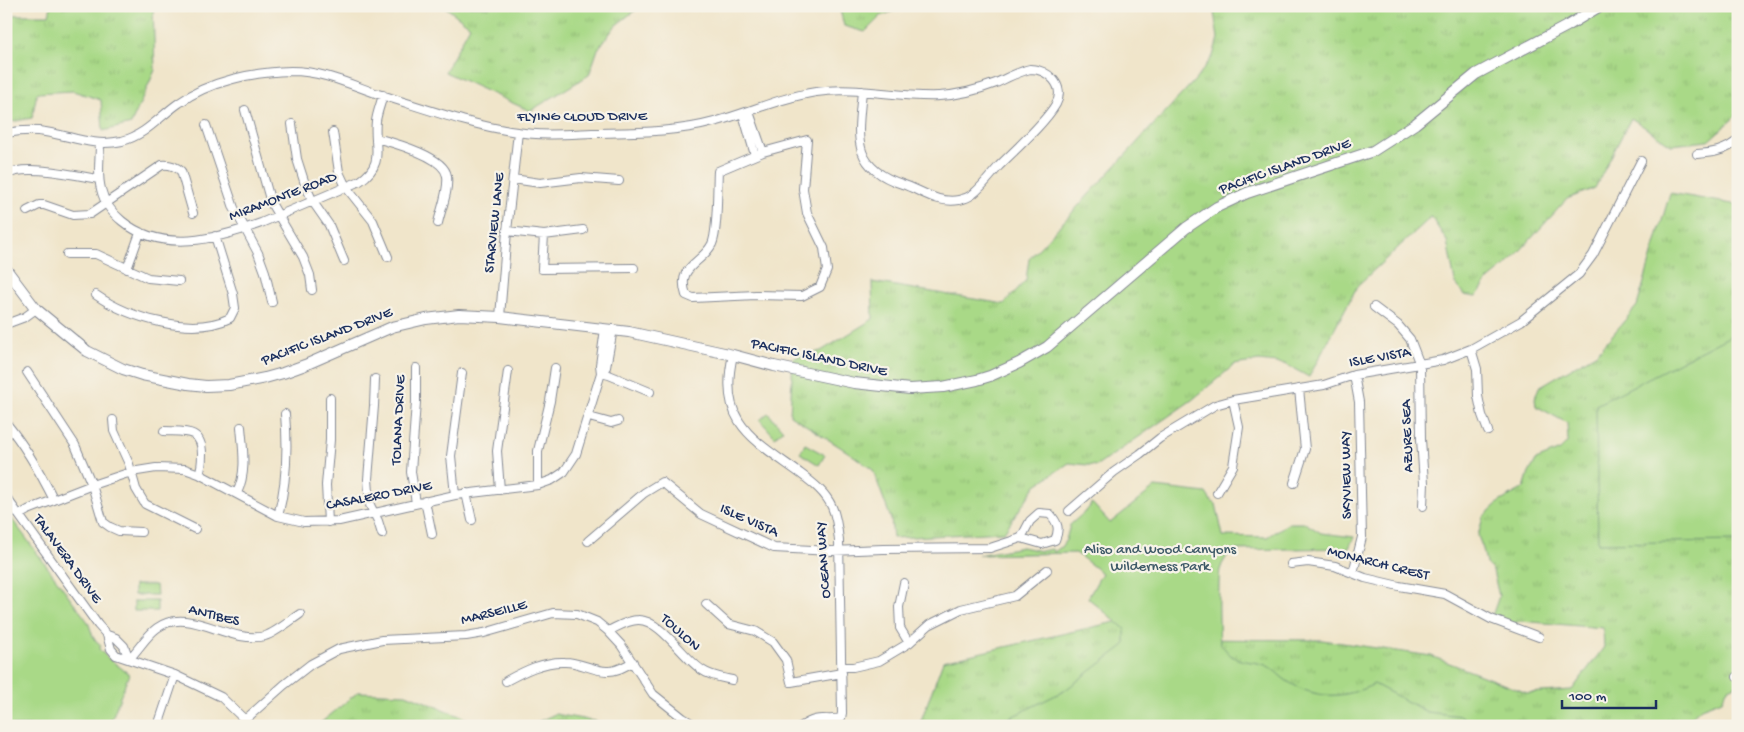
<svg xmlns="http://www.w3.org/2000/svg" width="1744" height="732" viewBox="0 0 1744 732" font-family="'Gochi Hand',sans-serif">
	<style>
		.grass { fill: url(#grass-tufts); stroke: #628472 }
		.green { fill: #a9d987; stroke: #628472 }
		.lines { fill: none; stroke-linecap: round; stroke-linejoin: round }
		.minor-casing { stroke: #868a94; stroke-width: 10 }
		.major-casing { stroke: #868a94; stroke-width: 12 }
		.minor { stroke: #fff; stroke-width: 8 }
		.major { stroke: #fff; stroke-width: 10 }
		.labels { text-anchor: middle; dominant-baseline: central; stroke-width: 4.5; stroke-linejoin: round; paint-order: stroke }
		.street-label { font-size: 15px; fill: #1b2f5e; stroke: #f7f3e8 }
		.park-label { font-size: 15px; fill: #3e5a68; stroke: #f7f3e8 }
	</style>
	<defs>
		<pattern id="grass-tufts" width="24" height="20" patternUnits="userSpaceOnUse" patternTransform="scale(1.25)"><rect width="24" height="20" fill="#a9d987"/><path d="M3 7l-1-3M5 7V3M7 7l1-3M15 17l-1-3M17 17v-4M19 17l1-3" fill="none" stroke="#91bb77"/></pattern>
	</defs>
	<rect width="100%" height="100%" fill="#f7f3e8"/>
	<filter id="ink" filterUnits="userSpaceOnUse"><feTurbulence type="fractalNoise" baseFrequency=".02" numOctaves="2"/><feDisplacementMap in="SourceGraphic" scale="10" xChannelSelector="R" yChannelSelector="G"/><feConvolveMatrix kernelMatrix="1 2 1 2 8 2 1 2 1" color-interpolation-filters="sRGB"/></filter>
	<filter id="wash" filterUnits="userSpaceOnUse"><feTurbulence type="fractalNoise" baseFrequency=".0096" numOctaves="4" result="noise"/><feDisplacementMap in="SourceGraphic" scale="20" xChannelSelector="R" yChannelSelector="G"/><feGaussianBlur stdDeviation="1.12" result="paint"/><feColorMatrix in="noise" values="0 0 0 0 0 0 0 0 0 0 0 0 0 0 0 0 0 1.4 0 .05"/><feComposite in="paint" operator="in"/></filter>
	<g filter="url(#wash)">
		<rect width="100%" height="100%" fill="#f0e5ca"/>
		<path class="grass" d="M51 6H153L155 70 131 124 103 131 101 100 73 91 37 93 32 118 6 123V15H49Z
			M444 6H641L616 25 598 49 589 75 530 111 445 72 470 26Z
			M839 6H906L881 16 865 32 844 26Z
			M1213 6H1738V111L1736 116 1708 141 1671 145 1631 118 1595 188 1567 199 1510 262 1488 280 1476 297 1464 295 1455 282 1447 241 1431 217 1358 285 1309 377 1285 364 1259 361 1234 365 1192 400 1097 466 1069 463 1036 485 1004 532 893 538 891 519 873 470 851 454 790 415 793 358 821 351 873 319 872 282 1004 304 1026 280 1029 259 1196 79 1213 56 1218 38Z
			M1670 193 1738 205V684L1727 689 1722 700 1701 708 1681 726H919L943 661 1146 615 1177 639 1322 640 1431 656 1527 693 1572 690 1604 647 1603 628 1520 621 1510 625 1491 619 1499 596 1493 571 1486 564 1483 549 1478 536 1483 517 1499 502 1524 488 1528 475 1536 460 1560 450 1568 442 1567 423 1536 406 1535 398 1539 387 1597 353 1637 306Z
			M358 692 406 694 484 726H317Z
			M555 714 610 724 612 726H529Z"/>
		<path class="green" d="M1738 332V541L1598 543 1596 405Z
			M768 413 783 430 775 437 760 420Z
			M805 444 825 455 819 465 800 453Z
			M1155 487 1206 493 1211 501 1216 504 1223 536 1267 537 1289 523H1305L1321 533 1354 537 1349 548 1231 550C1227 557 1222 562 1220 570 1218 576 1219 637 1220 643 1221 644 1224 648 1225 649 1235 663 1247 660 1262 664 1272 666 1279 676 1287 681 1316 700 1345 699 1374 684L1427 712 1461 716 1475 726H993L1064 691 1125 645V629L1088 598 1102 573 1076 553 978 555 1022 547 1041 551 1052 549 1054 552 1061 547 1066 540 1070 525 1088 509 1092 503 1110 523Z
			M6 511 88 622 94 639 101 645 99 649 108 658 129 674 111 721V726H6Z
			M134 585H156L157 595H134Z
			M134 601H157V611H134Z"/>
	</g>
	<g filter="url(#ink)">
		<g class="lines">
			<defs>
				<path id="minor" d="M245 110 271 203 303 257 310 275 312 290
					M749 112 763 152
					M743 114 755 155
					M292 124 297 159 305 184 313 202 329 225 344 261
					M206 125 234 208 258 253 265 272 272 302
					M333 132 339 172 346 187 373 221 388 257
					M6 133C17 131 27 130 38 131 68 134 91 148 122 141 146 135 160 116 179 103 209 81 254 72 291 71 322 71 349 84 378 94 424 108 469 125 517 132 542 136 567 134 592 133 633 132 674 133 714 122 748 113 781 97 816 92 857 86 898 98 939 96 958 95 978 90 996 83 1007 78 1018 72 1030 69 1048 69 1066 86 1056 104 1045 123 1015 150 999 166 991 175 983 186 973 194 969 197 964 199 959 200 937 204 921 190 902 184 850 167 858 136 862 91
					M376 138C394 143 444 156 447 176 449 191 441 209 438 223
					M807 140 803 189 807 213 824 248 827 270 820 287 802 296 756 295 693 298 686 295C676 265 702 264 712 244 718 231 717 187 718 171L763 152Z
					M100 143C100 159 97 175 101 189 104 202 112 213 122 221 162 254 217 239 261 223L360 181C386 163 373 147 376 121 377 113 381 103 383 95
					M1697 154C1712 153 1726 151 1738 140
					M6 175C24 163 77 176 99 179
					M513 179 540 183 581 178 619 181
					M27 211 39 205H44L73 215 90 214 162 165C170 164 175 166 181 171L193 213
					M507 231 544 235 583 230
					M544 235 542 269 634 268
					M67 254H96L148 278 179 281
					M127 269 140 233
					M96 295C129 318 192 337 230 318L235 308 233 294 215 236
					M1374 307 1398 325 1410 339 1420 365 1421 439 1424 483 1423 506
					M500 317 507 231 518 132
					M6 324 25 317 36 309
					M1471 349 1477 369 1478 396 1482 415 1488 431
					M733 355C717 423 753 439 801 474 813 483 826 493 832 507 837 518 838 530 839 541L842 713 841 718C825 722 820 714 802 726
					M416 368V402L411 472 416 503
					M27 372 75 445 92 485 103 522 110 527 119 531 141 532
					M601 373 609 375 650 392
					M601 373 606 367 613 329
					M375 379 374 406 368 479 370 505 378 521 382 534
					M589 417 611 423 618 421
					M113 420 114 431 129 464 136 489 145 504 195 529
					M6 423C26 447 40 472 54 500
					M164 431C184 432 202 428 202 454 202 461 202 467 199 474
					M1294 483 1305 449 1299 389
					M538 485V451L550 401 555 368
					M500 490 497 451 508 371
					M237 493C247 472 243 450 241 427
					M466 493 472 520
					M1217 493 1233 466 1239 427 1233 400
					M455 495 451 456 462 373
					M6 497 98 625 107 635 116 638 124 646 129 659
					M425 501 432 534
					M1069 511 1114 472 1140 454 1160 438 1215 405 1233 400 1324 385 1354 375 1443 360 1471 349 1521 321 1579 274 1593 255 1641 161
					M19 515 28 510 92 485 131 472 156 468 185 469 199 474 278 516 304 522 339 521 455 495 538 485 552 480 564 472 576 454 601 373 600 365 605 329
					M278 516C287 482 288 448 285 414
					M328 522 326 485 330 440V398
					M588 541 644 493 662 482 701 514 774 548 831 551 883 549 990 548 1021 538 1042 544 1055 540C1060 529 1058 523 1050 514L1039 513 1030 521 1021 538
					M1291 564 1308 562 1335 566 1365 578 1399 586 1445 594 1491 619 1539 637
					M1353 573 1362 537 1359 402 1354 375
					M904 583 899 607 900 628 909 643
					M706 604 728 624 755 631 773 642 786 660 791 682 842 673
					M608 631C617 627 628 620 638 620 660 619 684 659 702 670 710 676 723 678 732 680
					M107 635 111 649 116 655 175 675 221 697 244 719
					M129 659C139 649 146 636 157 628 189 605 229 645 265 636 275 633 291 620 300 614
					M842 667H853L879 661 909 643 929 625 961 609 1015 596 1047 570
					M1737 677H1738
					M506 681C524 671 544 661 565 662 580 662 593 671 607 671 616 672 625 666 633 662
					M158 726 175 675
					M238 726 284 685 311 664 339 649 382 640 466 636 484 633 553 613 577 614 597 622 608 631 621 645 653 694 683 718 696 726"/>
				<path id="major" d="M6 269 36 309 87 351 123 369 142 375 188 384 206 386 229 385 265 378 283 373 305 365 392 327 426 319 459 315 500 317 629 332 733 355 774 366 854 383 910 389 943 387 977 380 990 376 1019 363 1047 347 1186 228 1217 207 1247 193 1373 151 1415 124 1476 74 1567 26 1600 6"/>
			</defs>
			<use href="#minor" class="minor-casing"/>
			<use href="#major" class="major-casing"/>
			<use href="#minor" class="minor"/>
			<use href="#major" class="major"/>
		</g>
	</g>
	<g class="labels">
		<g class="street-label">
			<text x="582" y="117">FLYING CLOUD DRIVE</text>
			<text transform="translate(1285 167) rotate(-20)">PACIFIC ISLAND DRIVE</text>
			<text transform="translate(283 197) rotate(-21)">MIRAMONTE ROAD</text>
			<text transform="translate(495 223) rotate(-84)">STARVIEW LANE</text>
			<text transform="translate(327 337) rotate(-21)">PACIFIC ISLAND DRIVE</text>
			<text transform="translate(819 358) rotate(12)">PACIFIC ISLAND DRIVE</text>
			<text transform="translate(1380 358) rotate(-10)">ISLE VISTA</text>
			<text transform="translate(399 420) rotate(-87)">TOLANA DRIVE</text>
			<text transform="translate(1408 436) rotate(-92)">AZURE SEA</text>
			<text transform="translate(1347 475) rotate(-91)">SKYVIEW WAY</text>
			<text transform="translate(379 496) rotate(-11)">CASALERO DRIVE</text>
			<text transform="translate(749 521) rotate(24)">ISLE VISTA</text>
			<text transform="translate(67 559) rotate(54)">TALAVERA DRIVE</text>
			<text transform="translate(824 560) rotate(-94)">OCEAN WAY</text>
			<text transform="translate(1378 564) rotate(14)">MONARCH CREST</text>
			<text transform="translate(494 613) rotate(-14)">MARSEILLE</text>
			<text transform="translate(214 616) rotate(14)">ANTIBES</text>
			<text transform="translate(680 633) rotate(42)">TOULON</text>
		</g>
		<g class="park-label">
			<text x="1160" y="550">Aliso and Wood Canyons<tspan x="1160" dy="17">Wilderness Park</tspan></text>
		</g>
	</g>
	<rect width="1744" height="732" fill="none" stroke="#f7f3e8" stroke-width="25"/>
	<path d="M1562 700v8h94v-8" fill="none" stroke="#1b2f5e" stroke-width="2.5"/>
	<text x="1569" y="700" font-size="15" fill="#1b2f5e" stroke="#f7f3e8" stroke-width="4" paint-order="stroke">100 m</text>
</svg>
